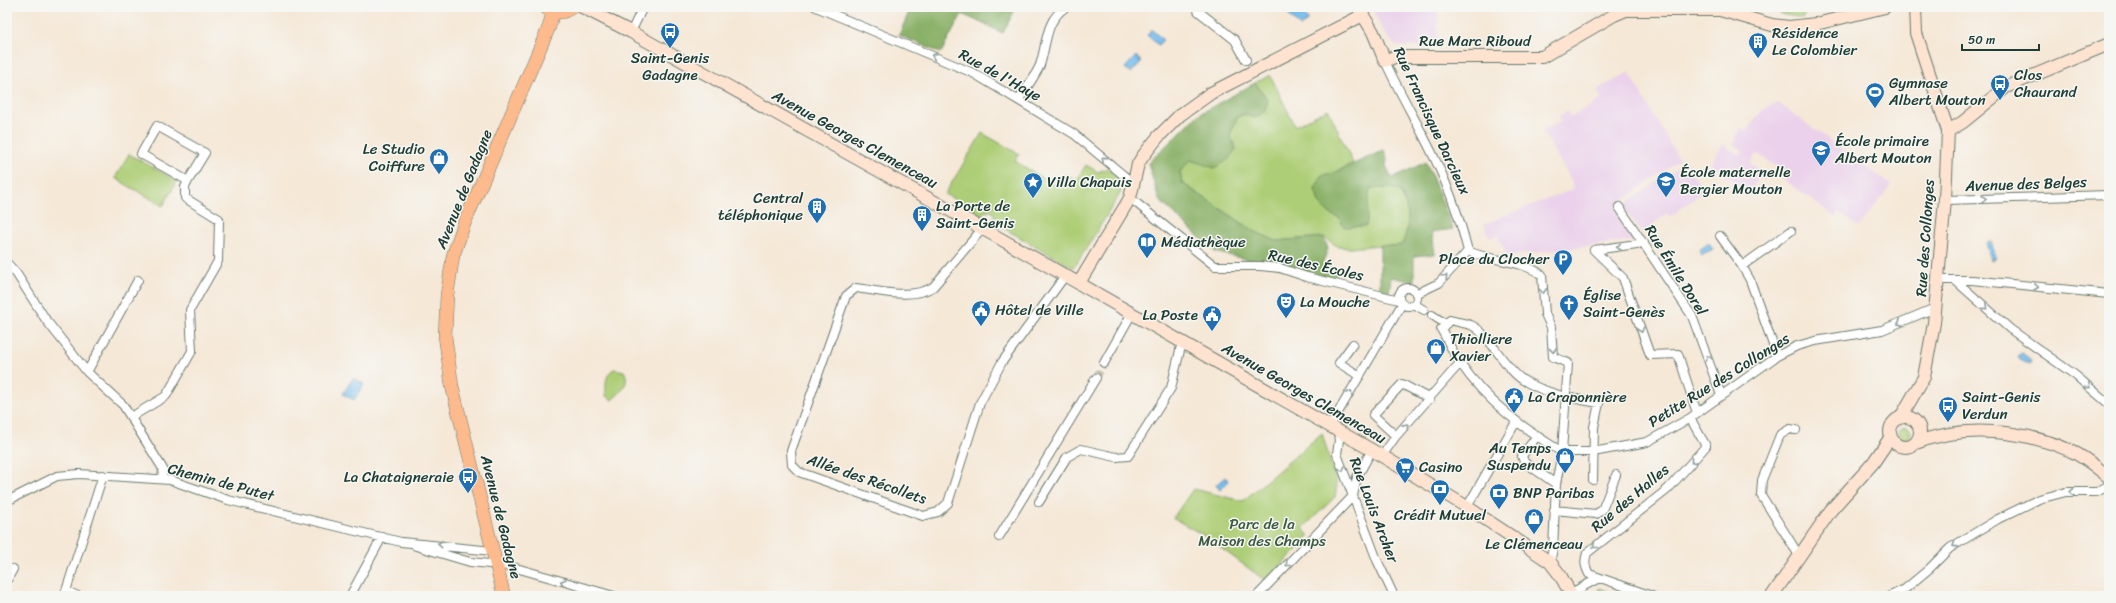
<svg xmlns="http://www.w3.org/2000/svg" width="2116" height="603" viewBox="0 0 2116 603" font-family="Sriracha,sans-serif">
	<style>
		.built { fill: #ebd1eb }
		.green { fill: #adce76; stroke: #668655 }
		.forest { fill: #8ab167; stroke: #54774e }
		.water { fill: #77bdee; stroke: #4b7d91 }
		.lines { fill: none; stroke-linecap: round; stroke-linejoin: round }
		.street-tunnel { stroke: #cac6b6; stroke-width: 8; stroke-dasharray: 8 4; stroke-linecap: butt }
		.street-casing { stroke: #6a796d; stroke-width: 10 }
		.secondary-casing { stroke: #6a796d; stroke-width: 14 }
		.primary-casing { stroke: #6a796d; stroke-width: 14 }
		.street { stroke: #fff; stroke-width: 8 }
		.secondary { stroke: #fee3d1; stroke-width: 12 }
		.primary { stroke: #fcba8d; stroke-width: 13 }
		.oneway { stroke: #8f9e9a }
		.labels { text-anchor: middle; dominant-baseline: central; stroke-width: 3; stroke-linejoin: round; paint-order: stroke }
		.poi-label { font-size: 15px; fill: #1f3d34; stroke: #f6f6f2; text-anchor: start }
		.street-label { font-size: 15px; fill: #1f3d34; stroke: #f6f6f2 }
		.park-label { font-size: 15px; fill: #3b5a41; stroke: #f6f6f2 }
	</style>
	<rect width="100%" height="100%" fill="#f6f6f2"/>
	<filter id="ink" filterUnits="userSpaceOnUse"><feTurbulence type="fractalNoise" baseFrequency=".025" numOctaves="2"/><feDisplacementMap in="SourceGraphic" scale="8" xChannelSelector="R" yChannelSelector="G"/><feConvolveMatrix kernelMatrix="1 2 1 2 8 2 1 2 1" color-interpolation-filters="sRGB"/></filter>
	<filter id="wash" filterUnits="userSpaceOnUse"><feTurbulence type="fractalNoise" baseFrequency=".012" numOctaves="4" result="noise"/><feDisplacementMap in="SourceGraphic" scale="16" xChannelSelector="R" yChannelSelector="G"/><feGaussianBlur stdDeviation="0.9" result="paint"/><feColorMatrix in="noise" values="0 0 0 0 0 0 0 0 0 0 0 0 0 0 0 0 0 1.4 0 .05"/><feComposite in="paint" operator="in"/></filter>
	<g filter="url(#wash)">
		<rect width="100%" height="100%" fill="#f5e8d7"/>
		<path class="built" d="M1371 7H1438L1437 47 1399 46 1395 45 1385 34Z
			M1629 72 1679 160 1620 202 1621 204 1615 209 1638 240 1507 256 1498 235 1490 238 1484 224 1573 189 1571 180 1542 131 1561 122 1559 116 1567 111 1570 117 1602 99 1597 91 1600 88Z
			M1777 102 1891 185 1859 227 1838 212 1835 217 1778 175 1780 170 1757 153 1750 163 1762 172 1746 197 1731 187 1734 181 1710 164 1723 145 1740 155 1743 151 1733 144 1737 139 1735 137 1741 128 1746 131 1762 111Z
			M1686 161 1690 166 1688 168 1705 190 1670 217 1667 213 1642 233 1623 206Z"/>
		<path class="green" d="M1780 7H1804V18L1780 14Z
			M1270 75 1295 126 1328 109 1353 163 1334 173 1322 175 1329 213 1339 218 1366 226 1369 189 1391 188 1400 191C1410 212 1410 221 1403 243L1398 246 1380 245 1351 248 1338 247 1324 237 1276 241 1254 231 1182 183 1180 172 1190 160 1215 168 1237 118 1268 100 1255 83Z
			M982 133 1019 154 1015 161 1056 186 1066 174 1076 181 1086 165 1098 172 1107 168 1120 180 1121 192 1076 265 1073 267 1070 266 991 221 995 214 989 210 988 212 985 211 982 215 945 194Z
			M129 154 177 181 163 206 115 178Z
			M614 369 624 371C631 383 621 392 612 400L606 396C606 385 604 375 614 369Z
			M1899 433a6 6 0 1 1 12 0a6 6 0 1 1-12 0Z
			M1322 433 1337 485 1335 497 1303 528 1309 537 1266 581 1203 535 1173 518 1193 489 1243 501Z
			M1599 588 1621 596H1597Z"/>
		<path class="forest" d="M911 7H1016L1003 33 962 14 941 53 899 35Z
			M1255 83 1268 100 1265 111 1255 118 1243 114 1237 118 1230 135 1236 149 1228 160 1215 168 1190 160 1180 172 1182 183 1254 231 1276 241 1324 237 1328 249 1322 264 1337 272 1336 280 1215 252 1159 200 1148 163 1199 114Z
			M1384 150 1387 159 1386 166 1392 178 1426 162 1453 229 1432 232 1435 254 1414 256V282L1391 277 1389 293H1380V245L1398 246 1403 243C1410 221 1410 212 1400 191L1391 188 1370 189 1366 226 1344 227 1339 218 1329 213 1319 203 1315 189 1322 175 1334 173Z"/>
		<path class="water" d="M1290 7H1296L1308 20 1300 27 1285 11Z
			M1152 30 1163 40 1158 45 1147 35Z
			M1136 56 1141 62 1131 73 1125 68Z
			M1991 241 1996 258 1991 260 1986 243Z
			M1709 243 1713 249 1701 255 1699 250Z
			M2022 353 2031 360 2030 364 2019 360 2017 356Z
			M353 378 364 384 354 400 343 394Z
			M1225 477 1229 481 1220 490 1216 485Z"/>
	</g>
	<g filter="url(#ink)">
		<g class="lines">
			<path class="street-tunnel" d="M1096 378 1104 363"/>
			<defs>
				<path id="street" d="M816 7 973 73 1074 134 1134 184
					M1198 7V11L1235 40 1246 60
					M631 32 643 7
					M1385 61C1403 101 1427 138 1444 179 1454 202 1462 227 1468 251
					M1019 100C1025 89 1035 77 1040 65 1047 44 1045 20 1066 7
					M1130 198 1215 266H1260L1280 268 1307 277 1399 300
					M1945 200 2109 195
					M1619 207 1692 316 1721 395
					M982 229 933 287C910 300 881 291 856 288L846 296 791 451 792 465 799 472 923 516 938 512 948 503 980 403 1002 362 1065 276
					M1720 236 1742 266 1750 280 1777 356
					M1594 250 1623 278 1650 355 1678 354 1697 413
					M1594 250 1644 243
					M1468 251C1492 262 1520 259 1542 275L1545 314 1551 327 1553 357 1568 363 1562 452 1556 484 1553 549 1550 562
					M7 263 16 273 46 320 87 372 123 405 163 469 162 479
					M1742 266 1791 231
					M1937 280H1972L2109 294
					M1956 281 2010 329 2075 375 2109 404
					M1399 297a9 9 0 1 1 18 0a9 9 0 1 1-18 0Z
					M1416 294 1439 283 1468 251
					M1414 304 1424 310
					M1432 315 1446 324
					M1353 344 1339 363 1360 376
					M1104 363 1132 313
					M87 372 138 280
					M131 417 166 396 192 351 190 310 218 261 219 219 185 198V187L188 181 141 154 157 126 205 153 188 181
					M1330 426 1402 304
					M1796 430 1790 429 1780 435 1762 480 1761 495 1800 557
					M1342 433 1339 440 1337 454 1377 560 1394 596
					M1396 436 1373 415 1402 384 1430 399
					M1536 437 1522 456 1524 462 1556 484
					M1562 452C1524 429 1487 402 1461 364 1453 353 1448 341 1441 329L1450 320C1457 322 1464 323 1471 325 1489 333 1503 367 1523 380 1546 394 1573 399 1599 403L1594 427 1593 480
					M1562 452H1593L1647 442 1690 418 1777 356 1797 346 1815 341 1882 330 1935 308
					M1382 456 1396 436 1460 363
					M7 501 57 476 79 474 170 480 228 500 401 542 493 551
					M1039 502 1067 457 1081 449 1116 457 1128 456 1171 388 1182 342
					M1467 507 1516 422
					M1554 510 1596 514 1602 510 1616 475
					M999 537 1096 378
					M416 546 470 562 509 566 614 596
					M7 580 13 569
					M1571 593 1599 578
					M78 596 66 591 103 475
					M350 596 382 537
					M1257 596 1353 496 1357 477 1372 450
					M1652 596 1589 574C1585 566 1584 562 1587 553L1668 489 1706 446 1690 418
					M1890 596 1905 589 1929 569 1950 548 1998 519 2039 499 2066 492H2097L2109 485"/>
				<path id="secondary" d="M582 7 631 32 992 234 1377 453 1467 507 1550 562 1560 575 1572 596
					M1358 7 1373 32 1385 61 1394 57H1542L1614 15 1626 10H1720L1772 25 1789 27 1816 24 1885 7
					M1948 131 1963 122 2006 87 2109 44
					M1079 283 1130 198 1138 164 1143 156 1158 137 1180 115 1211 93 1363 15
					M1890 432a15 15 0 1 1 30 0a15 15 0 1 1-30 0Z
					M1901 417 1924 377 1934 323 1945 200 1948 131 1916 33 1915 7
					M1916 443C1963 424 2025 430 2071 451 2085 457 2097 468 2109 477
					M1772 596 1831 510 1873 463 1890 438"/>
				<path id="primary" d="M545 7C553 14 563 14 572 7
					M504 596 452 386 445 336 447 295 453 256 464 224 549 27 553 12"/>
			</defs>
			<use href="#street" class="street-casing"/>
			<use href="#secondary" class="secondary-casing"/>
			<use href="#primary" class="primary-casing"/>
			<use href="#street" class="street"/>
			<use href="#secondary" class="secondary"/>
			<use href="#primary" class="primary"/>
		</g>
		<defs><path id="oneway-chevron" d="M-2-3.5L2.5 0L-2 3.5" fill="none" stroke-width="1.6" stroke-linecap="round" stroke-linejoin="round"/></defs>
		<g class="oneway">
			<use href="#oneway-chevron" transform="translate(934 56) rotate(-157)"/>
			<use href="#oneway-chevron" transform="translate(1104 159) rotate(-140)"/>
			<use href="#oneway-chevron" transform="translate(1984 199) rotate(-2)"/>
			<use href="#oneway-chevron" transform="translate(1619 247) rotate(172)"/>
			<use href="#oneway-chevron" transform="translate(1445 277) rotate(-46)"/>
			<use href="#oneway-chevron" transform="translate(2036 287) rotate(6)"/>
			<use href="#oneway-chevron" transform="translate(1543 291) rotate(86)"/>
			<use href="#oneway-chevron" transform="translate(1985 307) rotate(41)"/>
			<use href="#oneway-chevron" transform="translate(1900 323) rotate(156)"/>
			<use href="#oneway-chevron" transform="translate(1641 330) rotate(71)"/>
			<use href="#oneway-chevron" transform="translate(1553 350) rotate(84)"/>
			<use href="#oneway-chevron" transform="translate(1708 358) rotate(-110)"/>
			<use href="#oneway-chevron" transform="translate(2088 386) rotate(40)"/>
			<use href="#oneway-chevron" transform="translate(1350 393) rotate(-59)"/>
			<use href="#oneway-chevron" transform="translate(1406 426) rotate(-48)"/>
			<use href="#oneway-chevron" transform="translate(1693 461) rotate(132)"/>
			<use href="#oneway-chevron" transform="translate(1342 469) rotate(72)"/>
			<use href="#oneway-chevron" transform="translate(2072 492) rotate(179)"/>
			<use href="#oneway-chevron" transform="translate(440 544) rotate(-174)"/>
			<use href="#oneway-chevron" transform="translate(1955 545) rotate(147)"/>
			<use href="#oneway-chevron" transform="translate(1595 546) rotate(142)"/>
			<use href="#oneway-chevron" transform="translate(1288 564) rotate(135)"/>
			<use href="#oneway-chevron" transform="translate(563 582) rotate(-164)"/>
		</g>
	</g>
	<defs>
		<symbol id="bus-pin" viewBox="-11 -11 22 30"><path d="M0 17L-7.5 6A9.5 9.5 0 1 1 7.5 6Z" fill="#1f6fb2" stroke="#f6f6f2"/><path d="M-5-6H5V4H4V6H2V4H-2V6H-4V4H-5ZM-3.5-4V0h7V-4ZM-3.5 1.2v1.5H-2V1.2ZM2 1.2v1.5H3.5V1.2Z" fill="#fff"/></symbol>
		<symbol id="building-pin" viewBox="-11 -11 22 30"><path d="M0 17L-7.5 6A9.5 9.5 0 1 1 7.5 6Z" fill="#1f6fb2" stroke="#f6f6f2"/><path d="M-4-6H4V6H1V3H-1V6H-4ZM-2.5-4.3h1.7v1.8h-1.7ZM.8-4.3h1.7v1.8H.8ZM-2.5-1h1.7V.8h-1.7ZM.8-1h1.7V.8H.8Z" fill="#fff"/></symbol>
		<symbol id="stadium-pin" viewBox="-11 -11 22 30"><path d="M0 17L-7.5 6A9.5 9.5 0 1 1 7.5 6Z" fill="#1f6fb2" stroke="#f6f6f2"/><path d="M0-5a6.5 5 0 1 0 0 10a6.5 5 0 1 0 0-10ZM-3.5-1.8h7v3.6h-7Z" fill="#fff"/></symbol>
		<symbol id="school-pin" viewBox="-11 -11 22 30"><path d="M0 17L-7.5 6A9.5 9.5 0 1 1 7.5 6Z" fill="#1f6fb2" stroke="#f6f6f2"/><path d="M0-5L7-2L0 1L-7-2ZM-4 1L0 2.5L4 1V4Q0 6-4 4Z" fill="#fff"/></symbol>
		<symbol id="shop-pin" viewBox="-11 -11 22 30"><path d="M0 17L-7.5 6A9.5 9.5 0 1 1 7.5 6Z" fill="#1f6fb2" stroke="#f6f6f2"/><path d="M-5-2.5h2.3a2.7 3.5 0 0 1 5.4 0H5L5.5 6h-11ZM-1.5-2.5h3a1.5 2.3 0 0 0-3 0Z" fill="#fff"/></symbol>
		<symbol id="sight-pin" viewBox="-11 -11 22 30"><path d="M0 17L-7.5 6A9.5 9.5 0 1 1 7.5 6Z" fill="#1f6fb2" stroke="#f6f6f2"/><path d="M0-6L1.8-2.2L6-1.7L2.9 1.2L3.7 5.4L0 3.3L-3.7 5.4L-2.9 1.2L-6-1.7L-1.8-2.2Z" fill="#fff"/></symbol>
		<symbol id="library-pin" viewBox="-11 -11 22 30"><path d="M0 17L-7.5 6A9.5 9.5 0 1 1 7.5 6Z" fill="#1f6fb2" stroke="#f6f6f2"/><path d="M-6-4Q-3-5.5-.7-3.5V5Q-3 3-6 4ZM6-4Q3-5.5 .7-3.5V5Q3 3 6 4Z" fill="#fff"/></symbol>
		<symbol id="parking-pin" viewBox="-11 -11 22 30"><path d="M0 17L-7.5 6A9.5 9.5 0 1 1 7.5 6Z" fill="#1f6fb2" stroke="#f6f6f2"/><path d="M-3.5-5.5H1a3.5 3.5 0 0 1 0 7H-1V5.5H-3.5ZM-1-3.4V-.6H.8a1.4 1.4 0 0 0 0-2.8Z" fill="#fff"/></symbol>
		<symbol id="theatre-pin" viewBox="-11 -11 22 30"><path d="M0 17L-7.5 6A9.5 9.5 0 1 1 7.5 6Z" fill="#1f6fb2" stroke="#f6f6f2"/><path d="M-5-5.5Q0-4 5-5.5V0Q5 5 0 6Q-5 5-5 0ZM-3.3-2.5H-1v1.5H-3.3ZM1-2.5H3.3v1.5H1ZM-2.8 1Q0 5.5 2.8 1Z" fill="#fff"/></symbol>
		<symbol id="church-pin" viewBox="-11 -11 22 30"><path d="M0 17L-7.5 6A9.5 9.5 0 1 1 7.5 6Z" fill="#1f6fb2" stroke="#f6f6f2"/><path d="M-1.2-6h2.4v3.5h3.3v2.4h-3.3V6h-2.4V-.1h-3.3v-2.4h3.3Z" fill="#fff"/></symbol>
		<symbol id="civic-pin" viewBox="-11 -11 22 30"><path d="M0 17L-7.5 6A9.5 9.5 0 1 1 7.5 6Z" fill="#1f6fb2" stroke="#f6f6f2"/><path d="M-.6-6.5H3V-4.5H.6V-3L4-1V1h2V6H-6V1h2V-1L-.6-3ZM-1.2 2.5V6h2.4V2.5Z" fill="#fff"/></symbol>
		<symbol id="supermarket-pin" viewBox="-11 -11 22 30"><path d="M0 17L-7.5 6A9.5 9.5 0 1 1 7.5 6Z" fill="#1f6fb2" stroke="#f6f6f2"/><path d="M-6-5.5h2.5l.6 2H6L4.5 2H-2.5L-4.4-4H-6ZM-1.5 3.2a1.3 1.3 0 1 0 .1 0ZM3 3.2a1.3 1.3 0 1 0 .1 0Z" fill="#fff"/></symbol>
		<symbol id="bank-pin" viewBox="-11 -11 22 30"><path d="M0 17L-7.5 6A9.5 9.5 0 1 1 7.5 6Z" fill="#1f6fb2" stroke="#f6f6f2"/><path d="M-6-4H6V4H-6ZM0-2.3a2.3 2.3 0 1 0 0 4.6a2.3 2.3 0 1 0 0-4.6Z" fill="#fff"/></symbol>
	</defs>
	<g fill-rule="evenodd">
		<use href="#bus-pin" x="659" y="21" width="22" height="30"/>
		<use href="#building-pin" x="1747" y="31" width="22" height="30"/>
		<use href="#bus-pin" x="1989" y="73" width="22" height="30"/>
		<use href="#stadium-pin" x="1864" y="81" width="22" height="30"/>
		<use href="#school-pin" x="1810" y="139" width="22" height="30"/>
		<use href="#shop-pin" x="428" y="147" width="22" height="30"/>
		<use href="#school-pin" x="1655" y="170" width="22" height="30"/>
		<use href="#sight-pin" x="1022" y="171" width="22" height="30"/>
		<use href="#building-pin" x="806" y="196" width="22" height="30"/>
		<use href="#building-pin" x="911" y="204" width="22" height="30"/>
		<use href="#library-pin" x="1136" y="231" width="22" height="30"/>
		<use href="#parking-pin" x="1552" y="248" width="22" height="30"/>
		<use href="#theatre-pin" x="1275" y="291" width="22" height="30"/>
		<use href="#church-pin" x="1558" y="293" width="22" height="30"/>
		<use href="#civic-pin" x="970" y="299" width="22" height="30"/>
		<use href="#civic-pin" x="1201" y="304" width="22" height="30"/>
		<use href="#shop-pin" x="1425" y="337" width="22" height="30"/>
		<use href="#civic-pin" x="1503" y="386" width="22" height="30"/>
		<use href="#bus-pin" x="1937" y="395" width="22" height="30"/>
		<use href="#shop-pin" x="1554" y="446" width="22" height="30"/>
		<use href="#supermarket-pin" x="1394" y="456" width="22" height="30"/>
		<use href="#bus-pin" x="457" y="466" width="22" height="30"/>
		<use href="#bank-pin" x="1429" y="478" width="22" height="30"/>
		<use href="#bank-pin" x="1488" y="482" width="22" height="30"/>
		<use href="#shop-pin" x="1523" y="507" width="22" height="30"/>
	</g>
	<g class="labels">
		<g class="poi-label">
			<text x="1772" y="33">Résidence<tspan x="1772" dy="17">Le Colombier</tspan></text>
			<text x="670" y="58" text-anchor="middle">Saint-Genis<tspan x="670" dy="17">Gadagne</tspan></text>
			<text x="2014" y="75">Clos<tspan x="2014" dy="17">Chaurand</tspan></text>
			<text x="1889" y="83">Gymnase<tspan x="1889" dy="17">Albert Mouton</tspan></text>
			<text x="1835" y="141">École primaire<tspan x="1835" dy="17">Albert Mouton</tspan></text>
			<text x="425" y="149" text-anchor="end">Le Studio<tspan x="425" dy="17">Coiffure</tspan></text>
			<text x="1680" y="172">École maternelle<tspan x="1680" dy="17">Bergier Mouton</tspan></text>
			<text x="1047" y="182">Villa Chapuis</text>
			<text x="803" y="198" text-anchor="end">Central<tspan x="803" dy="17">téléphonique</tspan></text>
			<text x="936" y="206">La Porte de<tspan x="936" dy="17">Saint-Genis</tspan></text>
			<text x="1161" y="242">Médiathèque</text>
			<text x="1549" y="259" text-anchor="end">Place du Clocher</text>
			<text x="1583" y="295">Église<tspan x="1583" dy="17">Saint-Genès</tspan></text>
			<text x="1300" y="302">La Mouche</text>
			<text x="995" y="310">Hôtel de Ville</text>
			<text x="1198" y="315" text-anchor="end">La Poste</text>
			<text x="1450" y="339">Thiolliere<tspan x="1450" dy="17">Xavier</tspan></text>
			<text x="1528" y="397">La Craponnière</text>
			<text x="1962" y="397">Saint-Genis<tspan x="1962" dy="17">Verdun</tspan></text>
			<text x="1551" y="448" text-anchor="end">Au Temps<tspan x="1551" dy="17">Suspendu</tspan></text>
			<text x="1419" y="467">Casino</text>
			<text x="454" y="477" text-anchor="end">La Chataigneraie</text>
			<text x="1513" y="493">BNP Paribas</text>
			<text x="1440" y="515" text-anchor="middle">Crédit Mutuel</text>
			<text x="1534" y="544" text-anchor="middle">Le Clémenceau</text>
		</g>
		<g class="street-label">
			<text x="1475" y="41">Rue Marc Riboud</text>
			<text transform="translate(1000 75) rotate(29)">Rue de l'Haye</text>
			<text transform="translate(1432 121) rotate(65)">Rue Francisque Darcieux</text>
			<text transform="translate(855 139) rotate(29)">Avenue Georges Clemenceau</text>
			<text transform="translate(2026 184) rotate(-2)">Avenue des Belges</text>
			<text transform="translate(464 189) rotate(-68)">Avenue de Gadagne</text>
			<text transform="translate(1925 238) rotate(-86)">Rue des Collonges</text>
			<text transform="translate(1316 265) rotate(13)">Rue des Écoles</text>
			<text transform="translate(1676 270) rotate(58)">Rue Émile Dorel</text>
			<text transform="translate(1719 380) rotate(-32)">Petite Rue des Collonges</text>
			<text transform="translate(1304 393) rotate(30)">Avenue Georges Clemenceau</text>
			<text transform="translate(867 479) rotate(19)">Allée des Récollets</text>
			<text transform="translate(221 482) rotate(15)">Chemin de Putet</text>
			<text transform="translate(1630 498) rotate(-40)">Rue des Halles</text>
			<text transform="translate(1374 510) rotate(69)">Rue Louis Archer</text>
			<text transform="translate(501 517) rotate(76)">Avenue de Gadagne</text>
		</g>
		<g class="park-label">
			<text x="1262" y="524">Parc de la<tspan x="1262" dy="17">Maison des Champs</tspan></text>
		</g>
	</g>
	<rect width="2116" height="603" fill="none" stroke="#f6f6f2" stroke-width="24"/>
	<path d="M1962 44v6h77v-6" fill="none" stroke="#1f3d34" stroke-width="2"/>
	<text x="1968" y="44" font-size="12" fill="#1f3d34" stroke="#f6f6f2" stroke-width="3" paint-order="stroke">50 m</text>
</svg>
